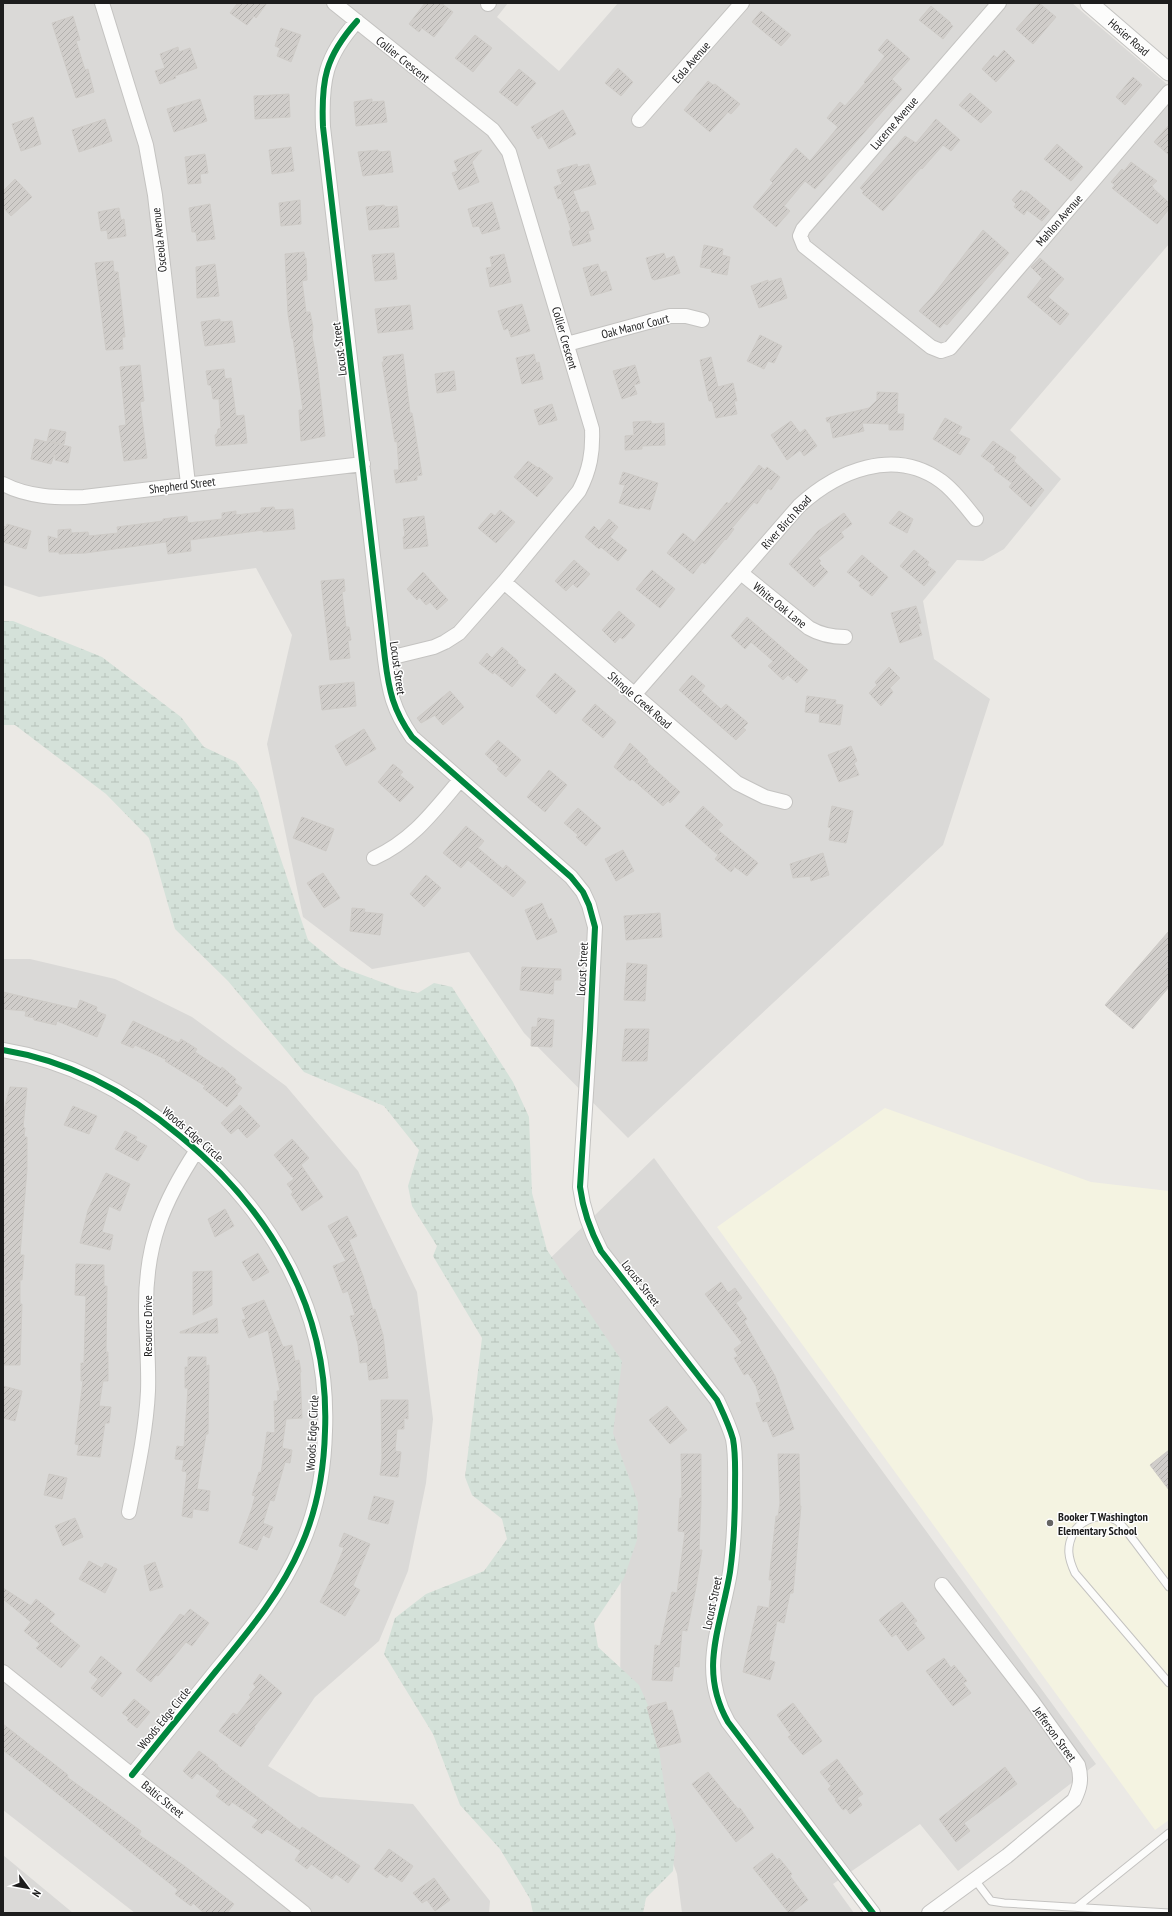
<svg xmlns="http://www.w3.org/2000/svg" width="1172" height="1916" viewBox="0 0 1172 1916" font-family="'PT Sans Narrow',sans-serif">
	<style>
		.residential { fill: #dad9d7 }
		.education { fill: #f4f3e1 }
		.wetland { fill: url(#wetland-marsh) }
		.building { fill: url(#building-hatch); stroke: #cecbc7 }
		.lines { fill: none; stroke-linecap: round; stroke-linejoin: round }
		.service-casing { stroke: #c4c3c1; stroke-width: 9 }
		.minor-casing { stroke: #c4c3c1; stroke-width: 16 }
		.tertiary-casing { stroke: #c4c3c1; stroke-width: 19 }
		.service { stroke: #fcfcfb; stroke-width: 7 }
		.minor { stroke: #fcfcfb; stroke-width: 14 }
		.tertiary { stroke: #fcfcfb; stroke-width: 17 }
		.cycleway-casing { stroke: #fff; stroke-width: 8 }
		.cycleway { stroke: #00873e; stroke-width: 6 }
		.poi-dot { fill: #656463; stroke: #fff; stroke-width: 1.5 }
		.labels { text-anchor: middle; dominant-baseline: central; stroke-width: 3; stroke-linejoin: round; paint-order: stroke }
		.street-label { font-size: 12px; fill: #1d1d1d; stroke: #fff }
		.poi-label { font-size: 12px; font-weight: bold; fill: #1d1d1d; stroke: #fff; text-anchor: start }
	</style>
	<defs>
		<pattern id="wetland-marsh" width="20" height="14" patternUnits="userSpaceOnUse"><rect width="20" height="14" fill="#d4e1d9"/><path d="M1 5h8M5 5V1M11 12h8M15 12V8" fill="none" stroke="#b6c1ba"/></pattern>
		<pattern id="building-hatch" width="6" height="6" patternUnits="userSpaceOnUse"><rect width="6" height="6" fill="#d0cdca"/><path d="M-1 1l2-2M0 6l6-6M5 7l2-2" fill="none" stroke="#b2b0ad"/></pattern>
	</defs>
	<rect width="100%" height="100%" fill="#ebe9e5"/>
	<path class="residential" d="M3 3H508L497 17 559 71 618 3H1072L1169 86V244L1010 430 1061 479 1004 549 983 561 957 560 923 601 934 659 990 699 943 845 628 1138 524 1033 469 952 372 969 303 917 267 744 292 635 256 568 39 597 3 585Z
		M3 959H30L115 979 192 1017 286 1086 358 1171 417 1292 433 1419 426 1483 408 1571 379 1641 315 1697 268 1766 319 1797 413 1804 490 1901 489 1913H135L3 1810Z
		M654 1158 1096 1764 958 1871 920 1824 833 1884 854 1913H682L677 1874 620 1719 621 1542 534 1274Z
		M3 1855 73 1913H3Z"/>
	<path class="education" d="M885 1108 1091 1182 1169 1191V1820L1155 1830 717 1227Z"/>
	<path class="wetland" d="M3 621H13L102 657 181 717 204 747 236 762 258 791 308 940 341 967 400 989 418 993 434 983 452 987 513 1082 529 1117 532 1193 547 1250 622 1361 613 1433 638 1503 637 1540 624 1578 594 1623 598 1647 639 1685 655 1721 666 1798 676 1835 673 1871 646 1898 643 1913H533L530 1899 500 1849 460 1805 433 1734 384 1654 395 1618 426 1594 484 1571 507 1539 502 1519 472 1495 465 1477 482 1338 433 1256 437 1246 412 1206 408 1186 419 1150 384 1106 304 1072 228 981 175 929 149 838 106 794 15 725H3Z"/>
	<path class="building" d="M236 3H267L256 18 254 16 247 25 230 13 237 4Z
		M425 3H441L453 12 434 37 422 28 419 32 409 24Z
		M1039 3 1056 17 1033 44 1016 29Z
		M931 6 951 23 950 24 953 26 943 39 919 20Z
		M761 11 791 35 781 46 752 22Z
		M73 16 80 40 76 41 85 70 88 69 94 92 76 98 52 23Z
		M281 28 301 35 291 62 277 56 280 48 275 46Z
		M475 35 492 48 473 72 455 58Z
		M887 39 910 59 892 79 902 89 815 189 805 181 784 206 790 211 776 227 753 207 773 183 770 180 796 148 810 161 838 127 827 118 840 102 845 106 865 83 864 82 885 56 878 50Z
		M178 47 179 52 190 48 197 68 175 76 176 78 160 84 155 71 165 68 160 54Z
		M1004 50 1015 61 996 82 982 69 994 55 997 58Z
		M618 68 633 82 621 96 605 83Z
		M519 69 536 83 517 106 499 92Z
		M1133 77 1142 85 1125 105 1116 97Z
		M708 81 713 85 715 84 740 104 731 114 728 112 710 132 684 110Z
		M970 93 992 112 981 123 959 105Z
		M289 94 290 117 255 119 254 96Z
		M200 99 207 121 174 132 167 109Z
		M372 99V102L384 101 387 122 356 126 354 102Z
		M563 110 576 134 549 149 542 136 538 139 531 127Z
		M33 117 41 144 21 151 12 124Z
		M105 119 112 141 79 152 72 130Z
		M936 119 960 140 951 151 943 145 922 169 921 168 883 211 862 193 864 191 860 188 905 136 916 143Z
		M1169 125V155L1154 142Z
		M1057 144 1083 167 1071 181 1044 159Z
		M291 147 294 171 272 174 269 150Z
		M378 150V152L390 151 393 172 363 176 358 152Z
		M482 150 472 162 479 182 459 190 452 173 458 171 454 161Z
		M205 154 208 173 200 174 201 183 188 184 185 157Z
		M1131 162 1157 181 1152 186 1154 189 1169 203V209L1157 224 1112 188 1115 185 1111 182 1122 169 1124 171Z
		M577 164 578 167 589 164 596 184 573 191 581 213 588 211 594 229 588 231 591 241 573 246 569 231 571 230 561 198 558 199 554 187 562 184 557 170Z
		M15 179 32 197 11 216 3 207V191Z
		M1021 190 1025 193 1026 191 1050 211 1042 221 1027 210 1024 215 1014 207 1016 204 1012 200Z
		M300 200 301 224 281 226 279 203Z
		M492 202 500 229 482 234 479 226 473 227 468 209Z
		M210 204 215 239 197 241 196 232H192L189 208Z
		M384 205 385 207 397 206 399 227 369 230 366 207Z
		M119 208 121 220 124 219 126 236 108 239 107 230 101 231 98 212Z
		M983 230 1009 253 947 325 944 323 940 328 919 311 932 297Z
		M704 245 723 249 722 255 730 257 727 275 711 272 712 269 700 267Z
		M304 252 305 258H306L307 280 302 281 306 312H310L313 327 312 336 317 364 325 436 301 441 299 410H303L293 338 292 339 288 314 285 254Z
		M394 253 397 279 375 281 372 255Z
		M664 253 666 259 674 256 680 273 654 280 653 279H652L646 258Z
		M504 254 511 282 490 287 486 268 492 267 490 257Z
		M1040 258 1064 279 1048 297 1069 314 1060 325 1027 297 1042 278 1031 267Z
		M113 261 114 272H118L125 337H122L123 349 106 350 95 263Z
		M215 264 219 296 197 298 196 267Z
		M598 264 601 273 606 271 612 290 591 296 583 268Z
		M781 278 787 298 759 308 751 286 768 280V282Z
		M522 304 530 331 511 337 508 328 504 330 498 311Z
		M410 305 413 329 378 333 375 309Z
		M220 319V322L232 321 235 342 205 346 201 322Z
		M760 335 782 346 774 363 768 361 764 369 747 361Z
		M403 354 410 413H412L422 475 417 476V480L396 483 394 470H399L397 441 395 442 382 362H384L383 357Z
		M534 354 536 363 539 362 543 379 522 384 516 358Z
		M711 357 718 387 733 383 737 401H734L737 414 716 418 712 401H709L700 360Z
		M140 365 144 401 140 402 147 458 124 461 119 426 126 425 120 367Z
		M635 365 640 383 634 385 637 394 622 399 613 371Z
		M224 369 225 379 231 378 236 416 244 415 247 443 216 446 215 435 217 434 218 429 221 428 219 399H213L211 385H208L206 371Z
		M454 371 456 390 437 393 435 374Z
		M877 392 898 393 897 414H904L903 430H889V424L862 423 864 431 833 438 830 422H827L826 418 869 408 877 400Z
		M552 404 557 420 539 425 534 410Z
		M945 418 962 427 958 434 970 439 960 455 933 439Z
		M651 421 652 424 664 423 665 445 642 446V449L625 450V436L634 435 633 422Z
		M791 421 800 433 805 429 817 446 804 456 800 450 787 460 771 435Z
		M50 429 66 432 64 444 50 442 71 447 68 463 55 460V453L51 464 31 459 35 439 47 442Z
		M993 441 1016 457 1014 461 1044 490 1031 507 1009 487 1012 483 994 470 996 467 981 456Z
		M528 461 538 468 539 467 553 478 537 497 514 477Z
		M759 465 765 470 767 467 780 477 771 490 768 488 757 504 754 502 732 528 734 529 726 540 725 539 705 564 702 562 693 574 667 553 683 533 694 542 727 502 729 504Z
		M623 472 658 483 650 510 640 507 639 509 619 503 625 485 619 484Z
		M274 507 275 510 293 509 295 529 263 532V530L190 540 191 551 168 554 166 542 85 553 59 554V552H49L48 536 58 539V530L71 529V533L88 532 89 536 118 533 117 527 163 521V519L187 516 188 523 222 519V513L236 511V515L261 512V508Z
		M500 510 515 522 496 543 478 528 491 513 495 516Z
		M899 511 913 519 907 533 889 523Z
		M844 513 852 524 841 532 844 537 818 558 821 561 819 563 828 572 814 587 789 564 818 531Z
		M424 516 428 546 404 549 403 537 405 536 403 519Z
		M609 519 618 527 610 537 627 550 618 561 601 547 599 549 585 537 594 526 599 531Z
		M7 524 31 531 26 549 3 542V526L6 527Z
		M914 550 929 562 927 565 936 572 924 586 900 566Z
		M862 555 888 577 872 596 859 586 861 583 847 572Z
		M574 560 590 574 577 588 573 584 566 591 555 581Z
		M652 570 675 589 660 608 636 589Z
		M423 572 448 600 437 610 430 602 426 605 419 597 417 600 407 589Z
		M344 579 345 591 342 592 346 627H349L351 640 348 641 350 658 330 660 321 581Z
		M916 606 921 623 918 624 922 635 900 643 891 613Z
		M619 611 635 625 625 637 622 639 620 637 615 643 602 630Z
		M747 617 808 670 797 683 788 675 783 680 768 666 773 661 751 642 745 649 731 636Z
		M502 647 518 661 517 663 526 670 512 687 494 672 493 674 479 663 487 653 492 658Z
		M889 667 900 678 890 688 893 692 881 706 869 693 877 685 875 682Z
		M555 673 576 691 556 714 536 696Z
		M692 675 705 686 701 691 721 709 726 704 748 723 743 728 746 730 736 740 679 690Z
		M354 682 356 706 322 710 319 686Z
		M450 691 464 707 443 725 435 716 437 714 421 723 417 718Z
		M807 696 836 700 835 704 843 705 840 725 819 722 820 714 805 712Z
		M595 704 616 722 603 738 582 720Z
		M364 729 376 749 346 766 335 746Z
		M498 740 521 760 506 777 497 769 499 767 485 754Z
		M630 743 648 760 647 762 680 792 670 803 668 801 663 806 632 779 630 781 614 767Z
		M851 746 857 761 854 763 859 775 839 782 828 755Z
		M393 764 403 772 400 775 414 787 400 802 378 782Z
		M549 770 567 785 545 812 527 797Z
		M703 806 723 825 718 830 758 863 747 876 735 867 731 872 715 859 718 855 685 826Z
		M832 806 853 811 846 843 829 840 831 828 828 827Z
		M578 808 601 828 586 846 576 837 578 835 564 823Z
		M302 817 334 829 326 851 293 838Z
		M466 826 484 841 478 848 503 869 506 865 526 882 513 897 468 860 461 868 443 853Z
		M623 850 634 871 616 881 605 859Z
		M823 853 829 875 811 881 810 876 793 878 790 864Z
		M323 873 340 898 324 908 307 883Z
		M426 875 441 888 424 907 410 894Z
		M542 903 549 920 551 918 557 932 537 940 525 910Z
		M352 908 365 909 364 912 383 914 380 935 350 931Z
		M660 913 662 937 626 940 624 916Z
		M1169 931V987L1133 1029 1105 1005Z
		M627 963 647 965 645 1001 624 1000Z
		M522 967 561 969V980H554L553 994 520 990Z
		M3 992 77 1009 80 1000 97 1007 96 1011 106 1015 97 1037 57 1021 56 1025 34 1020V1018L25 1016 26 1011 3 1009Z
		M538 1018 554 1020 552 1047 531 1046 532 1027H537Z
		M133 1021 179 1043 181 1039 197 1049 195 1052 221 1069 222 1067 236 1079 234 1082 242 1088 237 1094 238 1095 227 1107 203 1088 205 1086 165 1061 167 1060 135 1045 133 1048 121 1043Z
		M625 1029H649L647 1061H622Z
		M10 1087 27 1088 23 1127 25 1128 24 1137H27V1169L20 1255H24L22 1280H20V1304H22L20 1365H3L5 1268H3V1159L5 1106Z
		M240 1105 260 1126 247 1138 238 1128 231 1134 221 1123Z
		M73 1106 97 1116 89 1134 64 1125Z
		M125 1131 137 1137 135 1140 147 1146 138 1161 115 1149Z
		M292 1139 309 1158 301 1165 323 1197 302 1211 291 1194 293 1192 287 1184 294 1179 274 1155Z
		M106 1173 130 1184 120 1211 109 1206 102 1232 113 1235 110 1250 80 1243 88 1210Z
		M225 1209 234 1226 215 1237 208 1219Z
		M347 1216 357 1236 349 1240 363 1276 373 1310 375 1309 383 1335 388 1378 369 1380 367 1362 360 1363 358 1344 350 1316 355 1315 348 1291 343 1293 333 1266 346 1261 328 1226Z
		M258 1253 269 1272 253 1281 242 1262Z
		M76 1264 104 1265V1286H107L106 1352H108V1381H103L99 1406 111 1407 109 1423H105L100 1457 77 1455 79 1445 75 1444 83 1381H81V1363H84L86 1296 75 1295Z
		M212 1271V1305L193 1315V1272Z
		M721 1282 728 1293 735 1288 742 1298 736 1303 747 1319 744 1321 775 1376 794 1429 773 1437 767 1421 763 1422 756 1403 761 1402 756 1386 748 1373 744 1375 734 1358 738 1356 734 1349 742 1343 705 1294Z
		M264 1300 283 1347 292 1345 295 1361 299 1360 301 1372 300 1373 302 1418 286 1419 282 1448 292 1450 290 1463 285 1462 274 1501 270 1500 263 1523 273 1527 269 1538 263 1535 257 1550 239 1543 252 1508 255 1496 252 1495 259 1472 261 1473 267 1432 275 1433 274 1401H278L277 1391H280L268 1330 249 1338 242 1320 246 1319 242 1308Z
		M217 1318 218 1333H180V1332Z
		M188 1357H206V1366L209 1365 208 1434H206L197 1489 210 1491 208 1511 193 1509 192 1518 182 1516 187 1472 182 1471 184 1460 175 1459 177 1446 184 1447 188 1388H185V1367H188Z
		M3 1386 22 1391 15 1421 3 1418Z
		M381 1400H408V1419L404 1418V1429H397L395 1451 401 1452 398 1477 380 1475 382 1459Z
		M667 1406 687 1430 670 1444 649 1420Z
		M1169 1450V1490L1150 1465Z
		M681 1454H701V1505L699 1550H702L696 1587 687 1631 682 1630 679 1667 674 1666 672 1681 652 1680 655 1645 660 1646 672 1592 677 1593 685 1532 678 1531 680 1498H682Z
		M778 1454H799L800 1506H801L793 1593H790L784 1623 777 1621 769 1660 775 1662 770 1680 743 1672 758 1606 769 1608 772 1580H769L776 1516H778L780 1503Z
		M49 1474 67 1478 62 1499 44 1495Z
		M374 1496 394 1501 388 1524 368 1519Z
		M75 1518 83 1537 63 1546 55 1526Z
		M344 1533 370 1544 353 1586 360 1590 345 1616 320 1602 330 1582 344 1548 339 1546Z
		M89 1561 102 1568 105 1563 117 1569 105 1593 79 1579Z
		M155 1562 163 1587 150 1591 144 1566Z
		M3 1588 31 1606 36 1599 55 1614 49 1621 80 1646 61 1668 36 1648 40 1644 24 1631 31 1622 3 1599Z
		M902 1602 917 1621 914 1623 925 1638 908 1651 896 1634 892 1637 879 1620Z
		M190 1609 209 1623 192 1646 186 1642 158 1676 156 1675 151 1682 136 1670 180 1614 184 1616Z
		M101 1656 122 1673 102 1697 91 1688 98 1679 89 1672Z
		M944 1658 951 1668 954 1665 967 1681 963 1683 971 1693 953 1706 926 1671Z
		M260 1674 282 1693 254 1727 255 1728 241 1747 219 1731 233 1713 237 1715 251 1697 249 1695 256 1687 253 1684Z
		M134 1699 150 1712 137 1728 127 1720 129 1718 122 1713Z
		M666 1702 668 1711 672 1710 681 1742 658 1748 647 1707Z
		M793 1703 822 1741 803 1755 788 1737 791 1735 777 1715Z
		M3 1724 68 1775 67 1777 141 1831 139 1835 183 1865 234 1904 227 1913H204L193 1903 191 1906 175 1894 178 1890 3 1750Z
		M199 1751 218 1765 217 1766 300 1830 302 1827 360 1866 348 1883 336 1874 332 1879 311 1864 307 1869 295 1860 301 1851 267 1829 262 1834 252 1827 258 1820 232 1802 229 1806 216 1796 220 1791 197 1773 192 1779 183 1771Z
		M837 1759 863 1794 857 1798 862 1805 850 1814 846 1808 843 1810 835 1800 836 1799 828 1789 831 1786 820 1772Z
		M1005 1767 1017 1784 964 1823 970 1831 956 1842 939 1819Z
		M708 1772 738 1809 740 1808 754 1828 736 1842 692 1784Z
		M389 1849 413 1866 402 1882 390 1874 387 1878 374 1869Z
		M772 1853 777 1860 779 1858 792 1874 790 1876 808 1900 791 1913H789L753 1868Z
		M434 1878 450 1900 435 1911 427 1900 422 1903 413 1893Z"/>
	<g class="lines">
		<defs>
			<path id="service" d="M1169 1587C1158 1572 1146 1557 1135 1542 1129 1535 1125 1527 1117 1521 1107 1515 1098 1515 1088 1520 1082 1523 1077 1526 1074 1532 1066 1547 1068 1558 1075 1573L1169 1683
				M975 1880 991 1901 1004 1903 1169 1913
				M1077 1907 1169 1833"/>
			<path id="minor" d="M102 3 146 145 155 195 188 484
				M334 3 493 130 509 152 592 429C593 452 590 470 579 491L504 582 459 633 445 642 434 647 385 659
				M999 3 803 229 800 236 804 246 931 347 941 351 950 348 1169 92
				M488 4 489 3
				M357 21C325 57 321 80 323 127L385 659C389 691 393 710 412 737L571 877 583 892 589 905 595 927 590 1030 580 1187C583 1210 590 1230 601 1251L717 1400C723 1413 729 1425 733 1439 736 1455 735 1472 735 1488 735 1516 734 1544 730 1572 721 1627 698 1669 728 1722L873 1913
				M639 120 742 3
				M567 344 670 316H686L702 320
				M3 484C28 497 56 498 84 497L363 464
				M741 573 809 628C821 635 831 637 845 637
				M504 582 737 783 765 797 785 802
				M634 695 799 506C837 471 894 447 941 481 955 491 965 506 976 519
				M374 858C413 840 433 812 460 780
				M3 1050C70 1061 129 1093 180 1136 271 1211 330 1310 325 1431 324 1470 317 1510 301 1546 281 1593 248 1632 216 1671 188 1706 160 1740 132 1775
				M129 1512C137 1472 146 1432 148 1391 149 1363 146 1335 146 1306 146 1243 163 1202 197 1150
				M3 1672 304 1913
				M929 1913 1007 1856 1074 1800C1080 1788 1082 1779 1078 1765L1032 1701 942 1585"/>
			<path id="tertiary" d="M1089 3 1169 72"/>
		</defs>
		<use href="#service" class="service-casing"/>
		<use href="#minor" class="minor-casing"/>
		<use href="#tertiary" class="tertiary-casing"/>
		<use href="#service" class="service"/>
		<use href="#minor" class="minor"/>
		<use href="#tertiary" class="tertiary"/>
		<defs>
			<path id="cycleway" d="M357 21C325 57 321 80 323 127L385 659C389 691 393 710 412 737L571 877 583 892 589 905 595 927 590 1030 580 1187C583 1210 590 1230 601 1251L717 1400C723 1413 729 1425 733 1439 736 1455 735 1472 735 1488 735 1516 734 1544 730 1572 721 1627 698 1669 728 1722L873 1913
				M3 1050C70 1061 129 1093 180 1136 271 1211 330 1310 325 1431 324 1470 317 1510 301 1546 281 1593 248 1632 216 1671 188 1706 160 1740 132 1775"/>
		</defs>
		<use href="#cycleway" class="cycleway-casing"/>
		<use href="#cycleway" class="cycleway"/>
	</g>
	<circle class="poi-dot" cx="1050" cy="1523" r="4"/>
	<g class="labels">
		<g class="street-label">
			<text transform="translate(1129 37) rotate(41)">Hosier Road</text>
			<text transform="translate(403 59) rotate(39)">Collier Crescent</text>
			<text transform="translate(691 62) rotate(-49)">Eola Avenue</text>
			<text transform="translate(894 123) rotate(-49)">Lucerne Avenue</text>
			<text transform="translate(1059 220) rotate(-49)">Mahlon Avenue</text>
			<text transform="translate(159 240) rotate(-96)">Osceola Avenue</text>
			<text transform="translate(635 326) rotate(-14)">Oak Manor Court</text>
			<text transform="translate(565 338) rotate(74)">Collier Crescent</text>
			<text transform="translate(339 349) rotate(-97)">Locust Street</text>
			<text transform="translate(182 485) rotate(-7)">Shepherd Street</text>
			<text transform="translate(786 522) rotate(-48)">River Birch Road</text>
			<text transform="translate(780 605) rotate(39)">White Oak Lane</text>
			<text transform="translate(398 668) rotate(82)">Locust Street</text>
			<text transform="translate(640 700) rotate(41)">Shingle Creek Road</text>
			<text transform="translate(582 969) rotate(-87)">Locust Street</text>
			<text transform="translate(193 1134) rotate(41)">Woods Edge Circle</text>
			<text transform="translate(641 1283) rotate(52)">Locust Street</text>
			<text transform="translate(147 1326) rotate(-90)">Resource Drive</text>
			<text transform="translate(312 1433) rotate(-87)">Woods Edge Circle</text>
			<text transform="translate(712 1603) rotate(-78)">Locust Street</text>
			<text transform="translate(164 1718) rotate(-51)">Woods Edge Circle</text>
			<text transform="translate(1055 1734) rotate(54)">Jefferson Street</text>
			<text transform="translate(163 1799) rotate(39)">Baltic Street</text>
		</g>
		<g class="poi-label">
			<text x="1058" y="1516">Booker T Washington<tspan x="1058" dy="14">Elementary School</tspan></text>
		</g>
	</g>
	<rect width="1172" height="1916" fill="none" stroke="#1d1d1d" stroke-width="8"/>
	<g transform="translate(28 1888) rotate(122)" stroke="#ffffff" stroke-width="3" paint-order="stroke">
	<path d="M0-3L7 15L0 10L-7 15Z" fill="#1d1d1d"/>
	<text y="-6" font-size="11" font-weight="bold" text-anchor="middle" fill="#1d1d1d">N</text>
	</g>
</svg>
